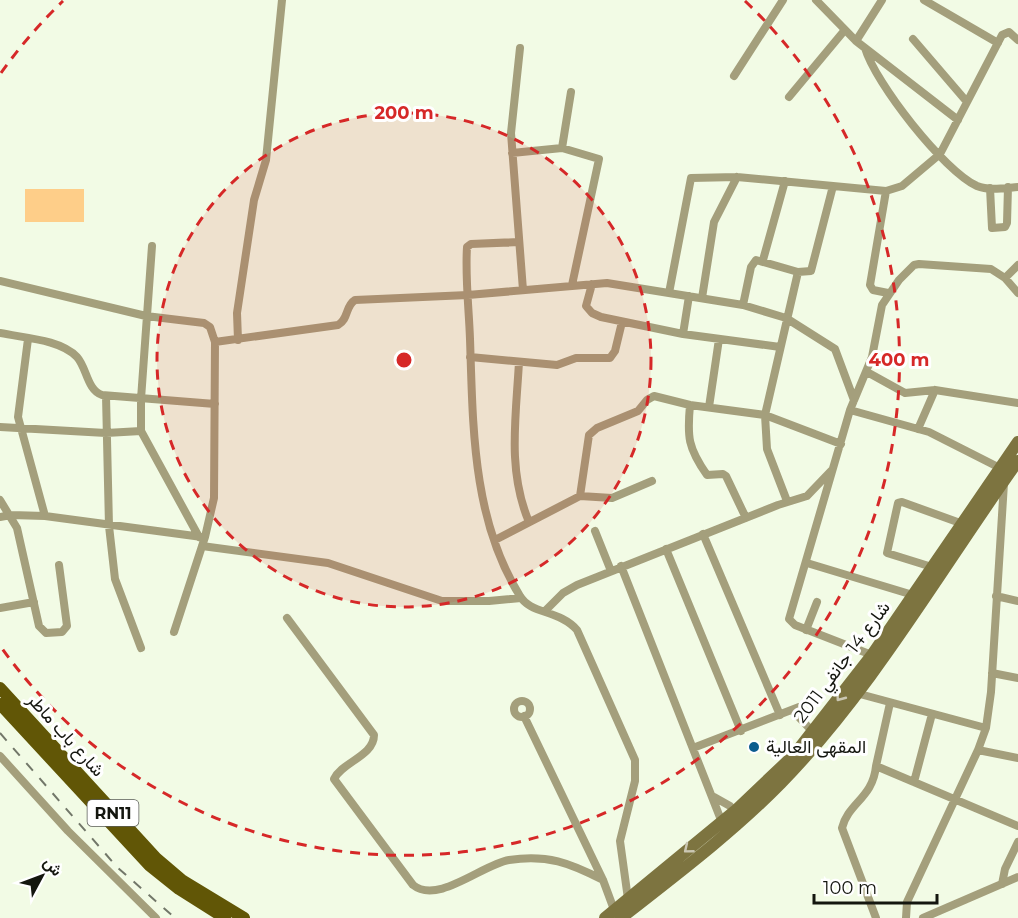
<svg xmlns="http://www.w3.org/2000/svg" width="1018" height="918" viewBox="0 0 1018 918" font-family="Montserrat,Vazirmatn,sans-serif">
	<style>
		.pitch { fill: #fece89 }
		.lines { fill: none; stroke-linecap: round; stroke-linejoin: round }
		.street { stroke: #a49f7c; stroke-width: 8 }
		.secondary { stroke: #7d7440; stroke-width: 12 }
		.primary { stroke: #615606; stroke-width: 12 }
		.rail { stroke: #727769; stroke-width: 2; stroke-dasharray: 10 10; stroke-linecap: butt }
		.oneway { stroke: #cbc7b3 }
		.ring { fill: none; stroke: #d62828; stroke-width: 3; stroke-dasharray: 10 8 }
		.poi-dot { fill: #0b5c8f; stroke: #fff; stroke-width: 2 }
		.labels { text-anchor: middle; dominant-baseline: central; stroke-width: 6; stroke-linejoin: round; paint-order: stroke }
		.shield { fill: #fff; stroke: #5a5c57; stroke-width: 1.5 }
		.shield-label { font-size: 16px; font-weight: bold; fill: #14160f }
		.street-label { font-size: 18px; fill: #14160f; stroke: #fff }
		.poi-label { font-size: 18px; fill: #14160f; stroke: #fff; text-anchor: start }
		.centre { fill: #d62828; stroke: #fff; stroke-width: 3 }
		.ring-label { font-size: 18px; text-anchor: middle; font-weight: bold; fill: #d62828; stroke: #fff; stroke-width: 6; stroke-linejoin: round; paint-order: stroke }
	</style>
	<rect width="100%" height="100%" fill="#f2fbe5"/>
	<path class="pitch" d="M25 189H84V222H25Z"/>
	<g class="lines">
		<path class="street" d="M816 0 856 41 958 120
			M924 0 998 43
			M913 39 967 102
			M856 41 882 0
			M520 48 511 133 523 290
			M865 48C875 83 944 171 977 186 989 191 1005 188 1018 187
			M734 76 783 0
			M789 97 844 31
			M562 148 571 92
			M512 153 562 148 599 159 572 285
			M990 188 992 228 1005 227 1007 223 1008 187
			M886 191 870 285 873 290 888 293
			M519 242 471 244 467 247C465 278 469 309 470 339 473 426 472 519 520 596 530 614 560 610 577 630L635 760V781L620 841 628 899
			M152 246 141 399V431L199 537
			M763 260 785 181
			M1005 278 1018 265
			M0 281 146 316 204 323 210 327 215 342
			M592 284 586 306 592 313 601 317 683 334 780 347
			M669 293 691 178 737 177 886 191 902 186 940 154 1002 35 1009 32 1018 40
			M702 298 714 222 737 177
			M743 305 751 267 756 260 798 272 811 271 833 186
			M0 333C23 338 60 339 77 357 87 368 87 390 102 395L215 404
			M683 334 689 296
			M28 339 18 417 45 516
			M238 340 237 313 254 200 266 160 282 0
			M470 357 557 365 576 358H610L615 351 622 322
			M519 362C516 417 507 470 529 522
			M867 372 905 393 935 390 1018 403
			M106 396 109 526 115 579 141 648
			M690 405C687 437 688 448 707 475L723 474 726 476 746 518
			M709 407 719 339
			M850 410 929 432 1000 468
			M0 427 106 433 141 431
			M918 429 935 390
			M580 496 589 435 597 428 638 411 647 400 654 396 690 405 765 415 841 444
			M0 500 17 528 39 626 46 633 62 632 67 626 59 565
			M787 501 767 449 765 415 798 272
			M0 517 11 515 45 516 202 537
			M595 531 611 571
			M703 534 780 715
			M495 540 580 496 612 498 652 481
			M202 546 328 563 442 601H489L521 598
			M666 549 741 731
			M807 563 913 595
			M621 566 723 825
			M932 567 887 553 898 503 902 502 963 524
			M996 596 1018 601
			M0 608 34 602
			M545 611 563 593 577 585 778 505 807 496 831 471
			M287 618 374 735C374 756 342 762 334 779L413 885C438 905 483 864 509 860 547 854 570 863 603 880
			M806 630 817 602
			M174 632 205 537 214 498 215 342 338 325C349 319 345 306 355 300L468 295 607 283 743 305 786 318 835 349 854 400
			M877 657 795 625 789 619 850 410 872 357 882 305 899 280 914 265 919 264 991 269 1005 278 1018 293
			M992 673 1018 678
			M856 693 986 728
			M514 709a8 8 0 1 1 16 0a8 8 0 1 1-16 0Z
			M890 703 876 766 1018 826
			M792 710 813 732
			M524 716 603 880 616 915
			M693 748 799 707
			M978 750 1018 758
			M0 756 68 831 156 918
			M914 782 932 714
			M714 797 730 806 738 814
			M1002 884 1005 869 1018 842
			M876 918 842 828C848 803 873 798 876 766
			M906 918 907 902 978 750 986 728 991 692 1004 483
			M923 918 1018 877"/>
		<path class="secondary" d="M605 918 735 811 794 755 872 655 1018 442
			M621 918C676 875 733 832 781 783 872 690 942 567 1018 461"/>
		<path class="primary" d="M0 688 156 858 183 881 244 918
			M0 704 149 865 179 889 225 918"/>
		<path class="rail" d="M0 733 117 867 175 918"/>
	</g>
	<defs><path id="oneway-chevron" d="M-2-3.5L2.5 0L-2 3.5" fill="none" stroke-width="1.6" stroke-linecap="round" stroke-linejoin="round" transform="scale(1.5)"/></defs>
	<g class="oneway">
		<use href="#oneway-chevron" transform="translate(840 697) rotate(127)"/>
		<use href="#oneway-chevron" transform="translate(688 849) rotate(141)"/>
	</g>
	<circle cx="404" cy="360" r="247" fill="#d62828" fill-opacity=".12"/>
	<g class="ring">
		<circle cx="404" cy="360" r="247"/>
		<path d="M1 73A495 495 0 0 1 63 1M745 1A495 495 0 1 1 1 647"/>
	</g>
	<circle class="poi-dot" cx="754" cy="747" r="6"/>
	<g class="labels">
		<rect class="shield" x="87.5" y="800" width="51" height="26" rx="4.5"/>
		<g class="shield-label">
			<text x="113" y="813">RN11</text>
		</g>
		<g class="street-label">
			<text transform="translate(842 662) rotate(-53)">شارع 14 جانفي 2011</text>
			<text transform="translate(66 735) rotate(48)">شارع باب ماطر</text>
		</g>
		<g class="poi-label">
			<text x="766" y="747">المقهى العالية</text>
		</g>
	</g>
	<circle cx="404" cy="360" r="9" class="centre"/>
	<g class="ring-label">
		<text x="404" y="119">200 m</text>
		<text x="899" y="366">400 m</text>
	</g>
	<g transform="translate(42 876) rotate(49)" stroke="#ffffff" stroke-width="4.5" paint-order="stroke">
	<path d="M0-4.5L10 22L0 15L-10 22Z" fill="#14160f"/>
	<text y="-9" font-size="16" font-weight="bold" text-anchor="middle" fill="#14160f">ش</text>
	</g>
	<path d="M814 894v9h123v-9" fill="none" stroke="#14160f" stroke-width="3"/>
	<text x="823" y="894" font-size="18" fill="#14160f" stroke="#ffffff" stroke-width="4.5" paint-order="stroke">100 m</text>
</svg>
